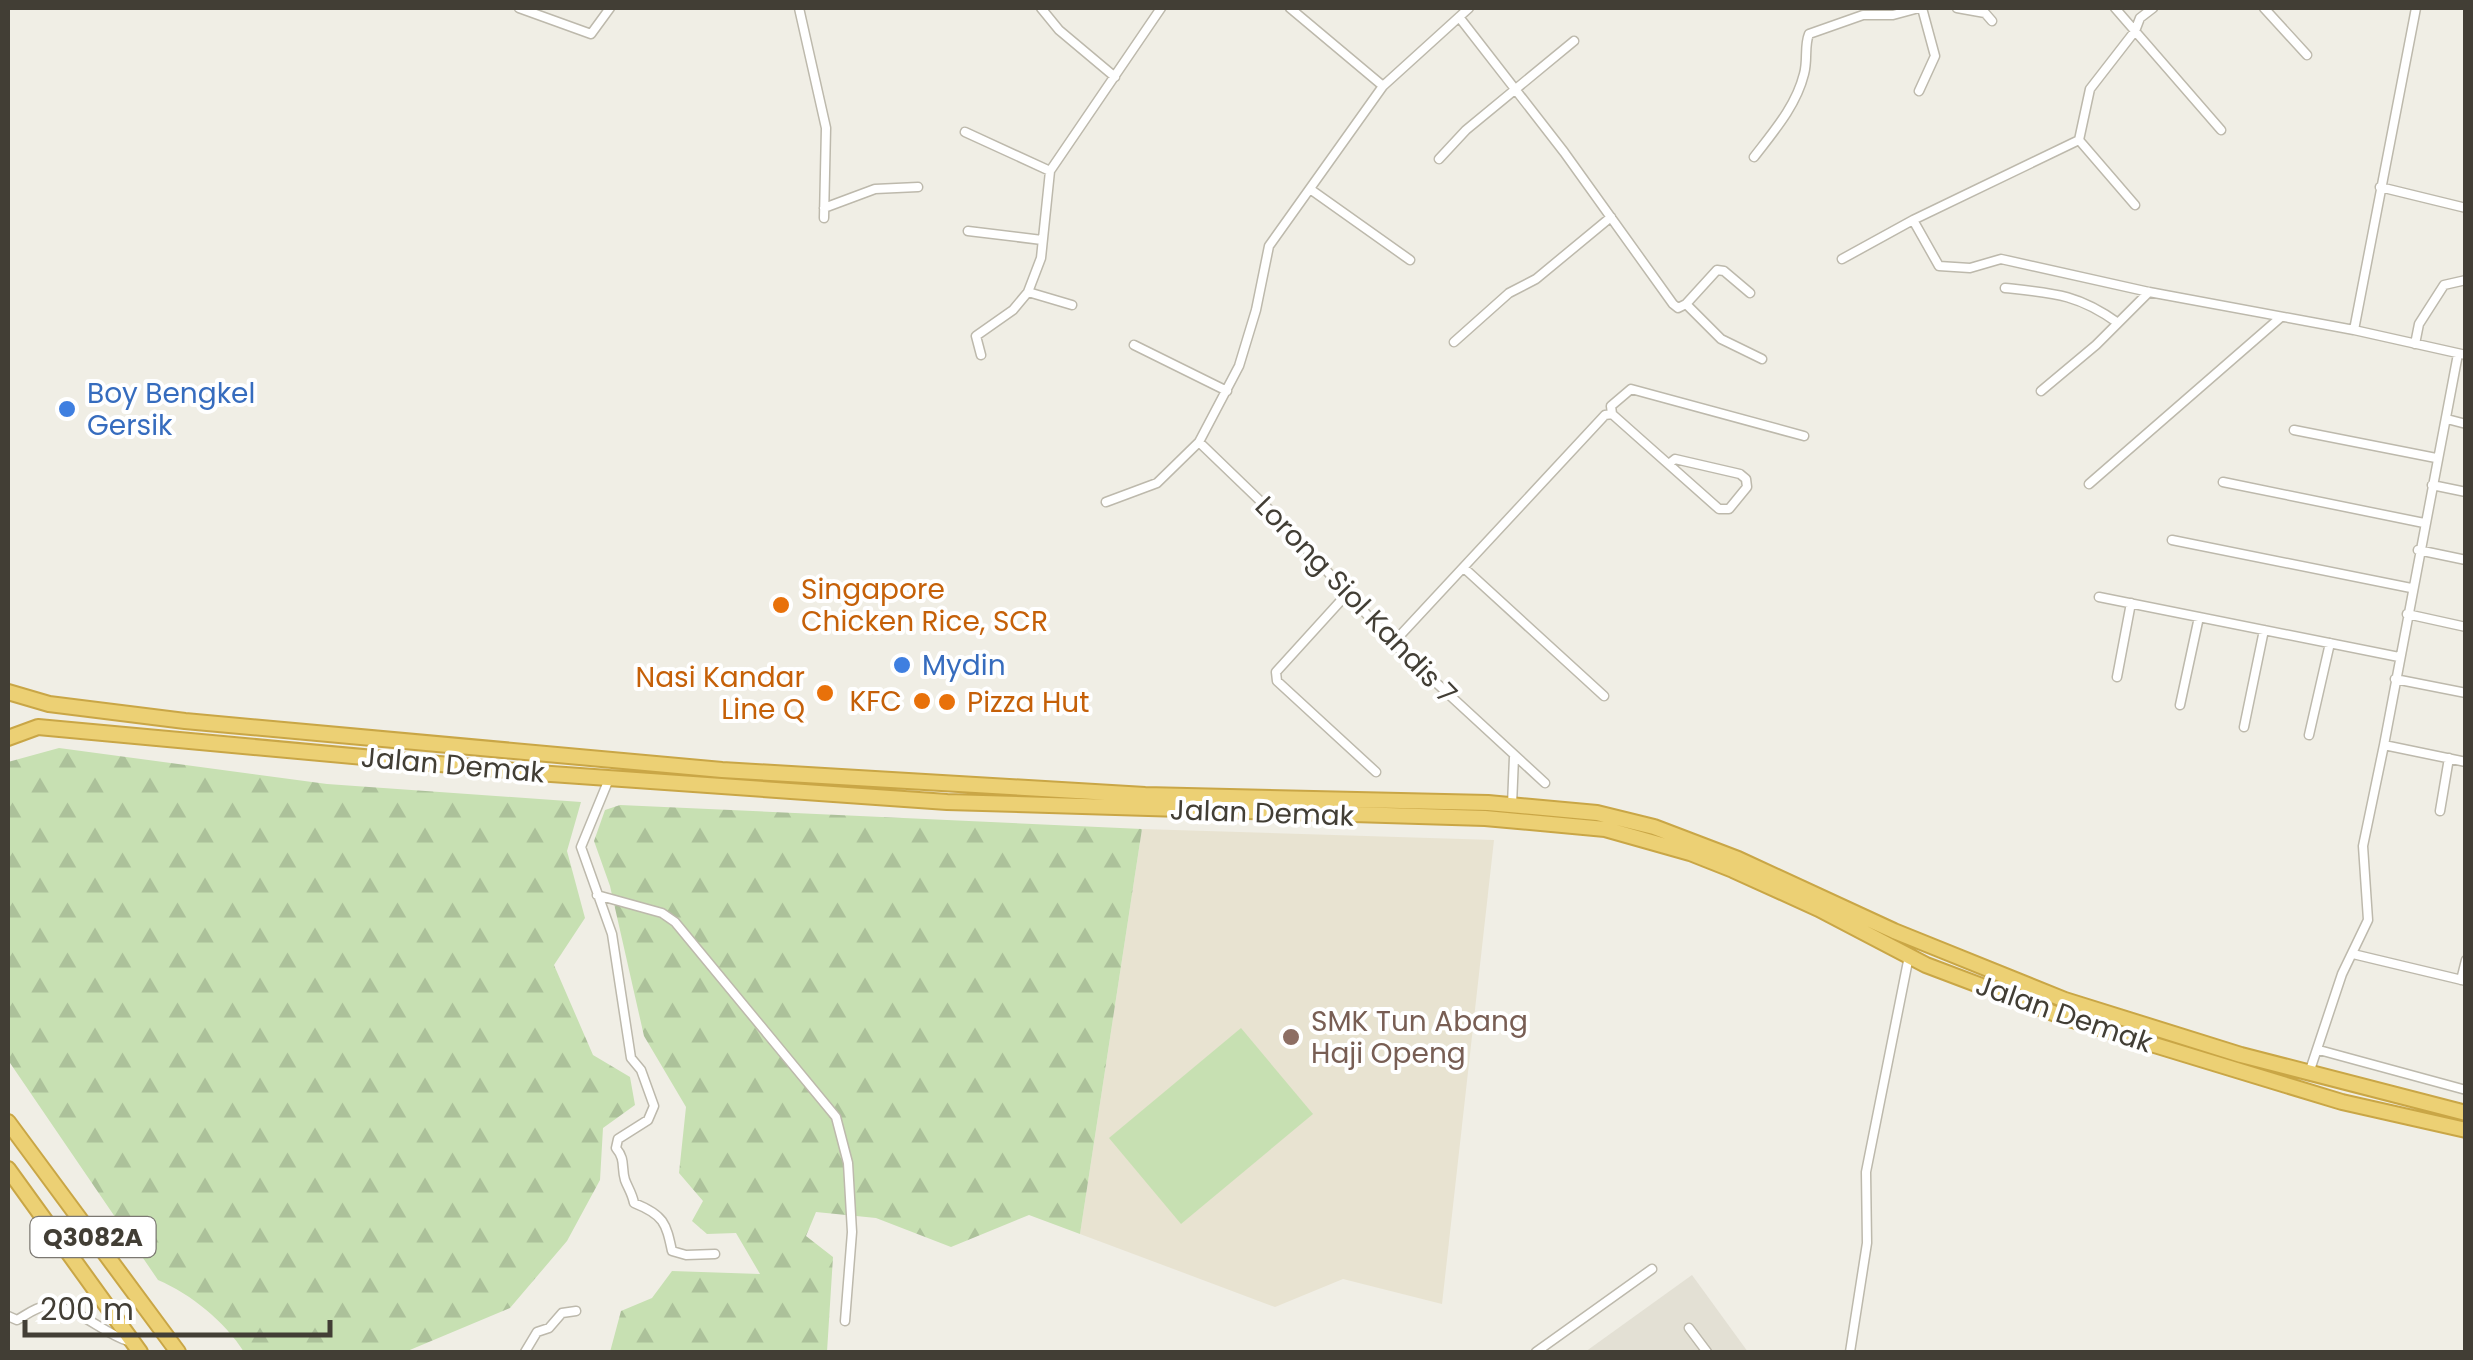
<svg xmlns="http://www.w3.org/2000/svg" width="2473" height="1360" viewBox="0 0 2473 1360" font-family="Poppins,sans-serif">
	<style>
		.residential { fill: #e3e0d4 }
		.education { fill: #e8e3d1 }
		.green { fill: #c7e0b2 }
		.forest { fill: url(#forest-firs) }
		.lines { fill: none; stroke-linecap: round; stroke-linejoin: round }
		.street-casing { stroke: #bdb9ac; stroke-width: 11 }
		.highway-casing { stroke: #c9a646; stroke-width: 18 }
		.street { stroke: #fff; stroke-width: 8 }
		.highway { stroke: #ecd074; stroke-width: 14 }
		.shop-dot { fill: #3f7fe0; stroke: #fff; stroke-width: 4 }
		.food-dot { fill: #e8710a; stroke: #fff; stroke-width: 4 }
		.education-dot { fill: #8d6e63; stroke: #fff; stroke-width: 4 }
		.labels { text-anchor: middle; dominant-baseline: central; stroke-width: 8; stroke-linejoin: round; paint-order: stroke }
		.shield { fill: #fff; stroke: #7b7872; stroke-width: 2.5 }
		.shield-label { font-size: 25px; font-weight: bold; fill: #423e35 }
		.shop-label { font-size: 28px; fill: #366cbe; stroke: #fff; text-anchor: start }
		.food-label { font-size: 28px; fill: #c56008; stroke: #fff; text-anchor: start }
		.street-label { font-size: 28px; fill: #423e35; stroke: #fff }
		.education-label { font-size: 28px; fill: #785e54; stroke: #fff; text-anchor: start }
	</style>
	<defs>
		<pattern id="forest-firs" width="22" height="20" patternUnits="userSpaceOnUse" patternTransform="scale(2.5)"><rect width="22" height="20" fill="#c7e0b2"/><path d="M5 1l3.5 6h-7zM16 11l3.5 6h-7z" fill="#acc19a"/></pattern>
	</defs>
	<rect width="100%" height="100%" fill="#f0eee5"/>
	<path class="residential" d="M1692 1275 1748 1352H1585Z"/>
	<path class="education" d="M1142 829 1494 840 1442 1304 1343 1279 1275 1307 1080 1234Z"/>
	<path class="green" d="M1241 1028 1313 1114 1181 1224 1109 1138Z"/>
	<path class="forest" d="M59 748 327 784 581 802 567 851 585 918 554 965 593 1055 630 1077 635 1105 603 1128 600 1180 567 1241 510 1308 405 1352H244C225 1322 191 1294 158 1280L8 1060V762Z
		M620 805 1142 829 1080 1234 1029 1215 951 1247 876 1218 816 1212 806 1236 833 1257 827 1352H610L621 1311 652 1298 672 1271 760 1274 736 1233 707 1234 692 1221 703 1201 679 1173 686 1107 644 1036 610 886 594 841 605 810Z"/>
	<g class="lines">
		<defs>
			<path id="street" d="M519 8 591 34 610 8
				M799 8 826 128 824 218
				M1041 8 1059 30 1115 77
				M1290 8 1383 86
				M1957 8 1985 13 1992 21
				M2115 8 2221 130
				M2264 8 2307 55
				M1459 17 1564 152 1673 304 1678 308 1686 304 1717 270 1724 271 1750 293
				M1919 91 1935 56 1922 8
				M965 132 1050 171
				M1754 157C1774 131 1796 106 1804 74 1808 60 1804 46 1809 34L1863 15H1893L1919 8
				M1439 159 1466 130 1574 41
				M2380 187 2466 208
				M1310 189 1410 260
				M2135 205 2079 140 2090 89 2135 31 2140 18 2153 8
				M824 208 875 189 918 187
				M1913 220 1939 266 1970 268 2001 259 2149 292 2354 330 2466 355
				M968 231 1042 240
				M1842 259 1913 220 2079 140
				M2005 288C2053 293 2078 294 2118 323
				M1028 292 1072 305
				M1686 304 1721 339 1762 359
				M2354 330 2416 8
				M1454 342 1509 293 1536 279 1611 217
				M2415 344 2419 324 2444 285 2466 280
				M1134 345 1227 391
				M981 355 976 336 1013 310 1028 292 1041 258 1050 171 1161 8
				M2041 391 2096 345 2149 292
				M1612 414 1719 509H1729L1747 487 1746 479 1740 474 1675 459 1670 463
				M1612 414 1611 406 1631 389 1804 436
				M2447 419 2466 424
				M2294 430 2436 458
				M1199 442 1280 520 1393 643 1545 783
				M2223 482 2424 523
				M2089 484 2281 317
				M2432 485 2466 492
				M1106 502 1157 483 1199 442 1239 366 1256 310 1269 246 1383 86 1469 8
				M2172 540 2411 588
				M2418 550 2466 560
				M1464 568 1604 696
				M1346 595 1276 672 1277 681 1376 772
				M2099 597 2399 657
				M2407 614 2466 627
				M1393 643 1605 415 1612 414
				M2117 677 2131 603
				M2395 679 2466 693
				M2180 705 2199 617
				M2244 727 2264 630
				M2309 735 2330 643
				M2384 745 2466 762
				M609 779 581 847 612 934 631 1058 641 1070 654 1106 648 1120 618 1139 616 1148C626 1160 621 1167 625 1180 628 1188 632 1193 634 1203 664 1215 666 1223 672 1251L686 1255 715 1254
				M1512 805 1514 757
				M2440 811 2449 758
				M597 895 662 913 675 922 836 1117 848 1163 852 1232 845 1321
				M2353 954 2466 981
				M2461 980 2466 960
				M2319 1050 2466 1090
				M2309 1073 2342 974 2368 920 2363 846 2384 745 2458 354
				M8 1316 17 1320C26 1315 36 1307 46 1306 75 1304 102 1333 128 1341
				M1689 1328 1707 1352
				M525 1352 537 1332 549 1328 562 1313 576 1311
				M1536 1352 1652 1269
				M1850 1352 1867 1243 1866 1172 1909 956"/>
			<path id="highway" d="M8 692 49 704 185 721 722 770 1145 795 1488 803 1597 813 1654 827 1738 859 1894 931 2065 1000 2241 1055 2466 1113
				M8 738 38 727 537 773 947 802 1485 818 1605 829 1690 853 1733 870 1819 909 1926 965 2069 1019 2342 1102 2466 1130
				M8 1122 178 1352
				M8 1169 140 1352"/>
		</defs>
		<use href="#street" class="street-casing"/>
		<use href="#highway" class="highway-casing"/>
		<use href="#street" class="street"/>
		<use href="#highway" class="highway"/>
	</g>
	<g class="shop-dot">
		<circle cx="67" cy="409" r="10"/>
		<circle cx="902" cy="665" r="10"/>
	</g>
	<g class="food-dot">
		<circle cx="781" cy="605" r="10"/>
		<circle cx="825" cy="693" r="10"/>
		<circle cx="922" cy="701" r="10"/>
		<circle cx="947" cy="702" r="10"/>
	</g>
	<circle class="education-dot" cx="1291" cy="1037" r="10"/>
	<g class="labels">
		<rect class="shield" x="30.5" y="1217" width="125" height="40" rx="8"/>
		<g class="shield-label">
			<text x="93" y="1237">Q3082A</text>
		</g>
		<g class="shop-label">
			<text x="87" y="393">Boy Bengkel<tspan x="87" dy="32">Gersik</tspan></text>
			<text x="922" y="665">Mydin</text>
		</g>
		<g class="food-label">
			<text x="801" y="589">Singapore<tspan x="801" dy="32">Chicken Rice, SCR</tspan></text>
			<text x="805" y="677" text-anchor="end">Nasi Kandar<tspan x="805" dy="32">Line Q</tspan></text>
			<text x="902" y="701" text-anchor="end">KFC</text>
			<text x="967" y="702">Pizza Hut</text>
		</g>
		<g class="street-label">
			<text transform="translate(1356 600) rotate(46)">Lorong Siol Kandis 7</text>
			<text transform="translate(453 765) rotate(5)">Jalan Demak</text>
			<text transform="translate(1262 813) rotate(2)">Jalan Demak</text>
			<text transform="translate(2064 1014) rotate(19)">Jalan Demak</text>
		</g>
		<g class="education-label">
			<text x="1311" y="1021">SMK Tun Abang<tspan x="1311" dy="32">Haji Openg</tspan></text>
		</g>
	</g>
	<rect width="2473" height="1360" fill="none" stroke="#423e35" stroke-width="20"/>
	<path d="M25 1320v15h305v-15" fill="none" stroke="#423e35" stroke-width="5"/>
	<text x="40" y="1320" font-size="30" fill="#423e35" stroke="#ffffff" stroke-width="8" paint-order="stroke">200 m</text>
</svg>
